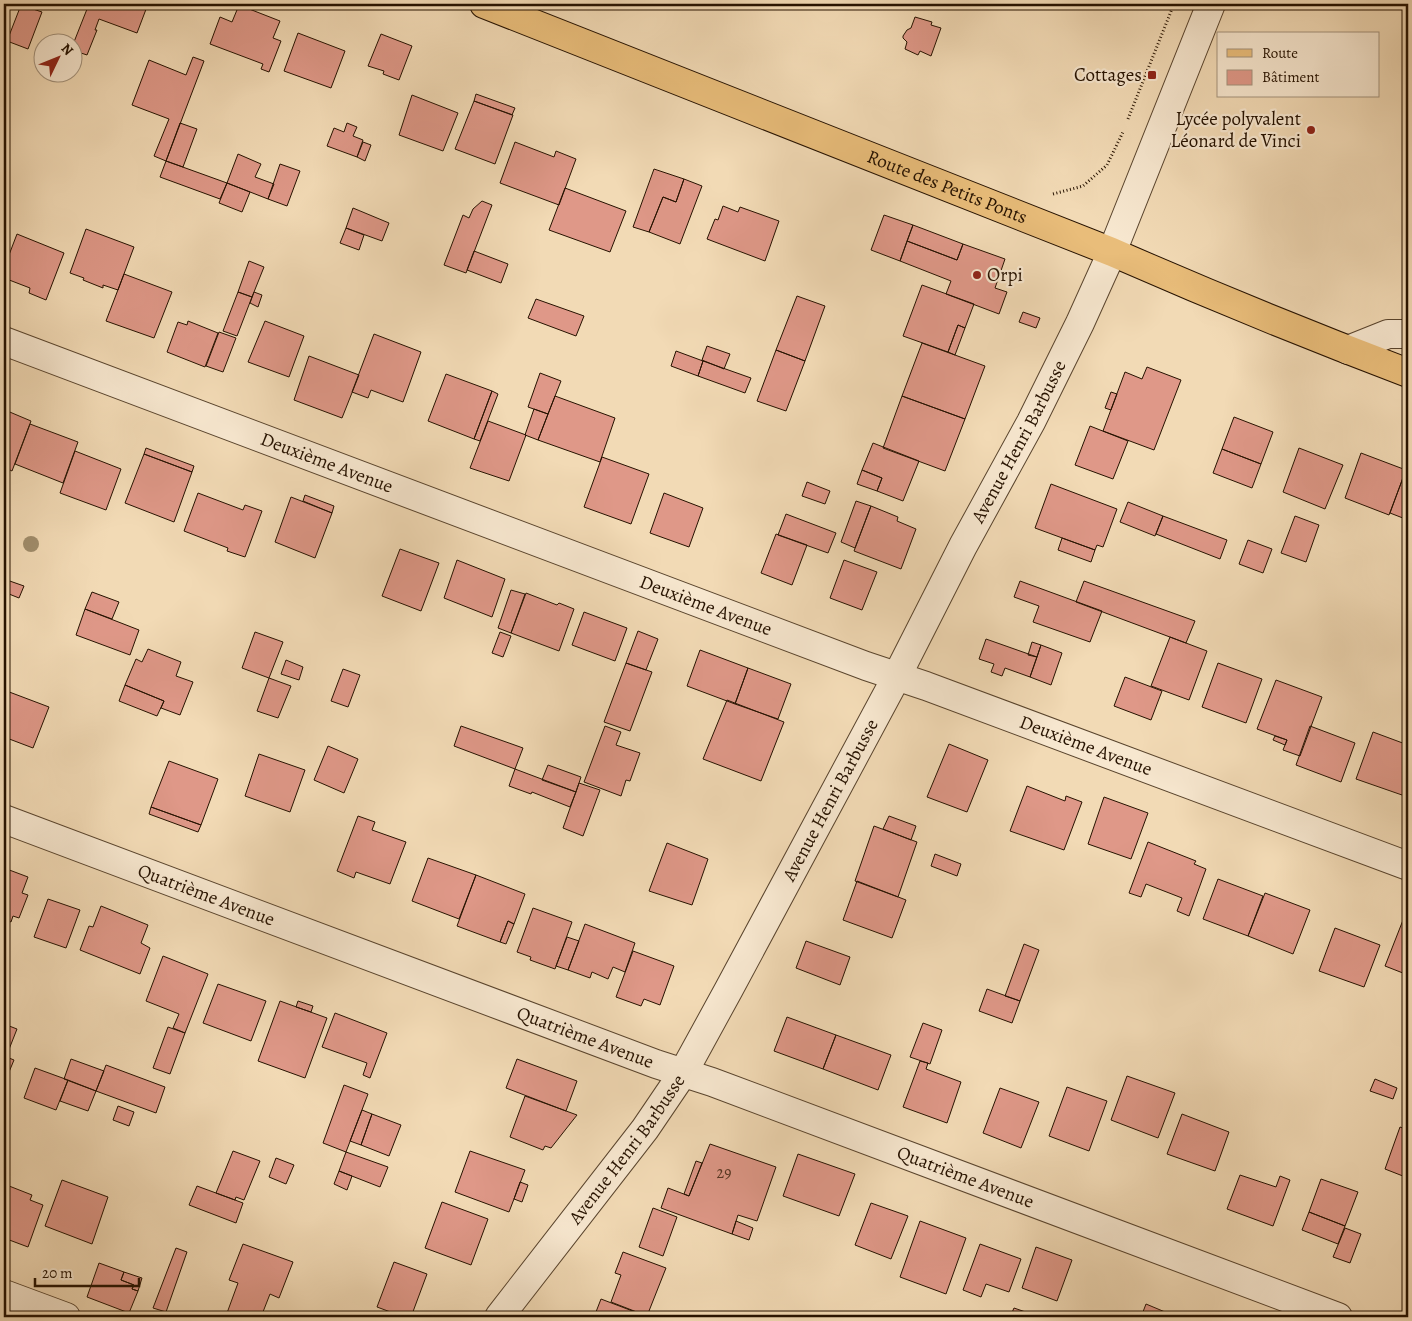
<svg xmlns="http://www.w3.org/2000/svg" width="1412" height="1321" viewBox="0 0 1412 1321" font-family="Alegreya,serif">
	<style>
		.building { fill: #df9888; stroke: #261200 }
		.lines { fill: none; stroke-linecap: round; stroke-linejoin: round }
		.minor-casing { stroke: #59442d; stroke-width: 30 }
		.major-casing { stroke: #261200; stroke-width: 30 }
		.path { stroke: #261200; stroke-width: 3; stroke-dasharray: 1 2.5; stroke-linecap: butt }
		.minor { stroke: #f7e7cf; stroke-width: 28 }
		.major { stroke: #e9bd7a; stroke-width: 28 }
		.tree { fill: #a08d6c }
		.poi-dot { fill: #8f2418; stroke: #f7e7cf; stroke-width: 2 }
		.labels { text-anchor: middle; dominant-baseline: central; stroke-width: 4.5; stroke-linejoin: round; paint-order: stroke }
		.number-label { font-size: 16px; fill: #543422 }
		.poi-label { font-size: 19px; fill: #261200; stroke: #f7e7cf; text-anchor: end }
		.street-label { font-size: 19px; fill: #261200; stroke: #f7e7cf }
	</style>
	<rect width="100%" height="100%" fill="#f2dab5"/>
	<filter id="stains"><feTurbulence type="fractalNoise" baseFrequency=".004" numOctaves="4"/><feColorMatrix values="0 0 0 0 .2 0 0 0 0 .09 0 0 0 0 .02 0 0 0 .5 -.17"/></filter>
	<radialGradient id="worn" r=".72"><stop offset=".6" stop-color="#630" stop-opacity="0"/><stop offset="1" stop-color="#630" stop-opacity=".3"/></radialGradient>
	<path class="building" d="M89 4H148L137 33 99 19 95 30H97L87 55 72 50V47Z
		M21 5 42 12 28 49 7 41Z
		M239 5 280 21 273 38 281 41 269 72 261 69 263 64 210 44 220 17 232 22Z
		M915 17 932 22 931 25 941 28 931 56 920 51 918 55 905 49 907 42 903 38V36L907 30 911 28Z
		M298 33 345 51 331 88 284 71Z
		M381 34 412 46 399 80 383 74 384 71 368 66Z
		M193 57 204 61 166 161 154 156 169 119 132 105 149 60 186 75Z
		M476 94 515 108 512 115 474 101Z
		M412 95 458 113 443 151 399 135Z
		M474 101 513 115 495 164 455 149Z
		M180 123 197 129 183 167 166 161Z
		M347 123 357 127 353 136 363 140 357 157 327 146 334 128 344 132Z
		M363 142 371 145 365 161 357 157Z
		M515 142 554 157 556 151 576 159 559 205 500 183Z
		M238 154 261 164 255 177 274 184 268 199 227 183Z
		M166 161 227 183 220 199 160 177Z
		M280 164 300 171 287 206 268 199Z
		M654 169 684 179 676 202 663 197 649 232 633 227Z
		M684 179 702 186 680 244 649 232 663 197 676 202Z
		M227 183 250 192 242 212 219 203Z
		M565 188 626 211 610 252 549 230Z
		M482 201 492 205 466 273 444 265 463 215 469 218 473 209Z
		M723 206 738 212 740 207 779 221 765 261 707 239 715 219 718 220Z
		M353 208 389 223 382 241 346 228Z
		M884 215 913 225 900 261 871 250Z
		M913 225 963 244 957 260 907 241Z
		M346 228 364 235 359 250 340 243Z
		M86 229 134 247 118 290 103 285V288L83 280 84 278 70 273Z
		M17 234 64 253 46 300 29 293 30 288 4 278V268Z
		M907 241 957 260 963 244 1005 259 995 288 1007 292 999 314 946 294 951 281 900 261Z
		M474 251 508 264 501 283 467 270Z
		M249 261 264 267 252 297 238 292Z
		M124 274 172 292 154 338 106 321Z
		M922 285 974 304 965 328 958 325 948 352 903 336Z
		M238 292 252 297 237 336 223 331Z
		M254 292 262 295 258 307 250 303Z
		M797 296 825 306 805 361 776 350Z
		M536 299 584 316 576 336 528 318Z
		M1023 312 1040 318 1036 328 1019 322Z
		M188 321 218 333 205 367 167 352 178 322 187 325Z
		M265 321 304 336 289 377 248 362Z
		M958 325 965 328 955 355 948 352Z
		M219 332 236 338 223 372 206 366Z
		M374 334 421 352 403 402 371 390 368 398 352 392Z
		M922 343 985 366 965 419 902 396Z
		M707 346 730 354 724 369 702 360Z
		M776 350 805 361 786 411 757 401Z
		M676 351 703 361 698 376 671 366Z
		M309 356 359 375 342 418 294 400Z
		M703 361 751 378 745 393 698 376Z
		M1147 367 1181 380 1154 450 1103 431 1125 372 1142 379Z
		M540 373 561 381 548 414 528 407Z
		M446 374 492 391 474 439 428 421Z
		M492 391 498 394 480 441 474 439Z
		M1111 392 1117 394 1111 410 1105 408Z
		M555 396 615 418 600 462 538 440Z
		M902 396 965 419 945 471 883 448Z
		M4 400 8 402 5 410 31 421 12 471 4 467Z
		M534 409 548 414 538 440 525 435Z
		M1234 417 1273 432 1261 464 1222 449Z
		M488 421 526 435 509 481 470 468Z
		M30 424 78 442 63 483 15 464Z
		M1090 426 1128 441 1113 479 1075 465Z
		M873 443 919 461 903 501 877 491 882 478 862 470Z
		M146 448 194 466 192 472 144 454Z
		M1299 448 1343 465 1325 509 1283 492Z
		M1222 449 1261 464 1252 488 1213 473Z
		M75 451 121 469 106 510 60 493Z
		M1361 453 1406 470 1389 515 1345 498Z
		M144 454 192 472 174 522 125 503Z
		M602 457 649 474 631 524 584 507Z
		M1408 464V520L1390 513Z
		M862 470 882 478 877 491 857 484Z
		M807 482 830 491 825 504 802 496Z
		M1051 484 1117 509 1103 547 1097 545 1095 550 1035 528Z
		M198 493 243 510 245 505 262 511 245 557 227 551 228 548 184 531Z
		M664 493 703 508 689 547 650 533Z
		M305 495 334 506 332 513 303 501Z
		M291 497 332 513 315 558 275 542Z
		M856 501 871 506 855 548 841 542Z
		M1128 502 1163 516 1155 536 1120 522Z
		M871 506 898 517 897 521 916 529 901 569 854 551Z
		M786 514 836 533 828 553 778 535Z
		M1163 516 1227 540 1220 559 1156 534Z
		M1295 516 1319 525 1306 562 1281 553Z
		M776 534 807 545 792 585 761 573Z
		M1062 538 1095 550 1091 562 1058 550Z
		M1248 540 1272 549 1263 573 1239 564Z
		M400 549 439 563 421 611 382 596Z
		M457 560 505 579 492 617 444 598Z
		M844 560 877 572 862 610 830 598Z
		M4 579 24 586 19 598 4 592Z
		M1020 581 1102 611 1090 642 1033 622 1039 606 1014 597Z
		M1084 581 1195 621 1186 643 1076 602Z
		M511 590 525 594 511 633 498 628Z
		M92 592 119 602 112 619 85 609Z
		M526 593 557 605 559 603 574 609 559 651 511 633Z
		M85 609 139 630 130 655 76 635Z
		M584 612 627 628 615 661 572 645Z
		M638 631 658 639 646 670 626 663Z
		M255 632 283 642 269 678 242 668Z
		M500 632 511 636 503 657 492 653Z
		M1170 637 1207 651 1189 700 1151 686Z
		M986 639 1037 657 1030 677 1005 668 1002 676 991 672 994 664 979 659Z
		M1032 642 1041 645 1037 657 1028 655Z
		M1041 645 1062 653 1051 685 1030 677Z
		M148 649 181 662 176 676 193 682 180 715 161 708 164 701 125 685 136 659 142 662Z
		M700 650 748 668 735 704 687 686Z
		M286 660 303 667 299 680 281 674Z
		M626 663 652 672 630 731 604 722Z
		M1218 663 1262 679 1246 723 1202 707Z
		M748 668 791 684 778 719 735 704Z
		M343 669 360 675 348 707 331 701Z
		M1125 677 1162 691 1151 720 1114 706Z
		M269 678 291 686 278 718 257 711Z
		M1276 680 1322 697 1300 756 1283 750 1287 740 1257 729Z
		M125 685 164 701 157 716 119 701Z
		M4 690 49 707 33 748 4 737Z
		M727 700 784 722 761 781 703 759Z
		M461 726 523 748 515 769 454 746Z
		M605 726 621 732 616 745 640 753 630 781 626 780 621 796 584 782Z
		M1310 726 1355 743 1341 782 1296 765Z
		M1373 732 1408 745V778L1402 795 1356 779Z
		M1275 736 1287 740 1285 745 1273 740Z
		M949 744 988 760 967 812 927 797Z
		M328 746 358 759 344 793 314 780Z
		M259 754 305 770 290 812 245 796Z
		M169 761 218 779 201 825 151 807Z
		M548 765 581 777 576 792 542 780Z
		M515 769 576 792 570 807 532 792 531 794 509 786Z
		M579 783 600 790 583 836 563 828Z
		M1027 786 1065 801 1066 796 1082 802 1064 850 1010 831Z
		M1104 797 1148 813 1131 859 1088 844Z
		M151 807 201 825 198 832 149 814Z
		M358 816 375 822 372 830 406 842 390 884 356 872 354 878 337 871Z
		M889 816 916 826 911 840 883 829Z
		M874 826 917 842 898 897 855 881Z
		M1148 842 1196 861 1194 864 1206 869 1189 916 1177 911 1182 898 1146 884 1141 897 1129 893Z
		M667 843 708 859 692 905 649 891Z
		M935 854 961 864 957 876 931 866Z
		M428 858 476 875 459 919 412 901Z
		M4 868 28 877 22 893 28 895 19 918 13 916 11 922 4 919Z
		M476 875 525 894 514 924 508 921 500 942 457 926Z
		M1218 879 1263 896 1248 936 1203 919Z
		M857 881 906 900 892 938 843 920Z
		M1265 893 1310 910 1293 954 1248 936Z
		M48 899 80 910 66 948 34 937Z
		M101 906 148 925 141 943 150 948 140 974 80 950 89 926 93 927Z
		M533 908 572 922 555 969 530 960 531 957 517 952Z
		M1405 915 1408 916V975L1385 966Z
		M508 921 514 924 506 944 500 942Z
		M585 924 635 943 625 972 613 967 608 979 592 972 590 978 568 970Z
		M1335 928 1380 945 1364 987 1319 971Z
		M567 937 579 941 568 970 556 966Z
		M806 941 850 957 840 985 796 968Z
		M1024 944 1039 950 1020 1001 1005 996Z
		M633 951 674 966 660 1005 644 999 641 1006 616 997Z
		M163 956 208 974 185 1033 173 1028 179 1014 146 1001Z
		M218 984 266 1001 251 1041 203 1023Z
		M987 989 1020 1001 1012 1023 979 1011Z
		M280 1001 327 1018 305 1078 258 1061Z
		M298 1001 313 1006 311 1012 296 1007Z
		M335 1013 387 1033 370 1078 363 1075 367 1063 322 1047Z
		M787 1017 836 1035 823 1069 774 1051Z
		M923 1023 942 1030 930 1064 910 1057Z
		M4 1024 17 1029 6 1057 4 1056Z
		M168 1027 185 1033 170 1074 153 1068Z
		M836 1035 891 1055 878 1090 823 1069Z
		M4 1056 14 1060 9 1072 4 1070Z
		M71 1059 104 1071 96 1091 64 1079Z
		M517 1059 577 1081 566 1111 506 1088Z
		M920 1061 928 1063 926 1069 961 1082 947 1123 903 1107Z
		M106 1065 165 1087 156 1113 96 1091Z
		M35 1068 68 1080 56 1110 24 1098Z
		M1127 1076 1175 1093 1158 1138 1111 1120Z
		M1375 1079 1397 1088 1393 1099 1370 1091Z
		M68 1080 96 1091 88 1111 60 1101Z
		M344 1085 368 1094 346 1152 323 1143Z
		M1067 1087 1107 1101 1089 1151 1049 1136Z
		M1000 1088 1039 1102 1021 1148 983 1133Z
		M525 1096 577 1115 551 1148 545 1146 543 1150 510 1137Z
		M118 1106 134 1112 129 1126 113 1120Z
		M362 1110 372 1114 361 1145 350 1141Z
		M372 1114 401 1125 389 1156 361 1145Z
		M1182 1114 1229 1132 1215 1171 1167 1154Z
		M1400 1127 1408 1130V1178L1385 1169Z
		M710 1144 776 1167 757 1221 738 1215 732 1234 661 1208 668 1188 689 1196Z
		M233 1151 260 1161 244 1200 236 1197 235 1200 216 1193Z
		M470 1151 525 1170 509 1212 455 1192Z
		M346 1152 388 1167 380 1187 339 1171Z
		M798 1154 855 1174 839 1216 783 1196Z
		M276 1158 294 1165 286 1184 269 1177Z
		M696 1161 702 1163 689 1196 684 1194Z
		M339 1171 352 1176 347 1190 334 1184Z
		M1240 1175 1276 1187 1280 1176 1290 1180 1273 1226 1227 1209Z
		M1321 1179 1358 1192 1345 1226 1309 1212Z
		M62 1180 108 1197 92 1244 45 1226Z
		M520 1182 528 1185 522 1202 514 1199Z
		M4 1184 32 1195 30 1200 43 1205 28 1247 4 1238Z
		M197 1186 243 1203 236 1223 189 1205Z
		M442 1202 488 1219 471 1265 425 1248Z
		M871 1203 908 1216 891 1259 855 1245Z
		M653 1208 677 1217 663 1256 639 1247Z
		M1309 1212 1345 1226 1338 1244 1302 1230Z
		M736 1221 753 1228 749 1240 732 1234Z
		M920 1221 966 1238 946 1294 900 1277Z
		M1345 1228 1361 1234 1350 1263 1333 1257Z
		M243 1244 293 1262 279 1298 270 1294 261 1317H238L227 1313 238 1283 229 1280Z
		M980 1244 1021 1259 1009 1292 986 1284 981 1297 963 1290Z
		M1036 1247 1072 1260 1057 1301 1022 1288Z
		M176 1248 187 1252 166 1312 153 1308Z
		M623 1252 666 1268 647 1316 611 1302 621 1275 615 1273Z
		M394 1262 427 1274 411 1317H404L377 1307Z
		M99 1263 124 1272 121 1280 134 1285 132 1289 138 1291 129 1313 87 1297Z
		M124 1272 142 1278 138 1291 132 1289 134 1285 121 1280Z
		M601 1299 643 1315 642 1317H594Z
		M1146 1304 1177 1317H1141Z
		M1014 1308 1037 1316V1317H1010Z"/>
	<g class="lines">
		<defs>
			<g id="minor">
				<path id="s1" d="M4 341 866 666 926 686 1408 866"/>
				<path d="M1348 350 1388 334H1408"/>
				<path id="s2" d="M4 819 656 1064 712 1082 1338 1317"/>
				<path d="M4 1294 66 1317"/>
				<path id="s3" d="M499 1317 645 1129 683 1073 729 989 897 676 963 546 1031 422 1080 323 1112 252 1211 4"/>
			</g>
			<g id="major">
				<path id="s4" d="M484 4 1112 252C1210 295 1308 335 1408 373"/>
			</g>
		</defs>
		<use href="#minor" class="minor-casing"/>
		<use href="#major" class="major-casing"/>
		<path class="path" d="M1128 119 1174 4
			M1053 194 1083 186 1107 165 1123 132"/>
		<use href="#minor" class="minor"/>
		<use href="#major" class="major"/>
	</g>
	<circle class="tree" cx="31" cy="544" r="8"/>
	<g class="poi-dot">
		<rect x="1147" y="70" width="10" height="10" rx="2.5"/>
		<circle cx="1311" cy="130" r="5"/>
		<circle cx="977" cy="275" r="5"/>
	</g>
	<g class="labels">
		<g class="number-label">
			<text x="724" y="1173">29</text>
		</g>
		<g class="poi-label">
			<text x="1142" y="75">Cottages</text>
			<text x="1301" y="119">Lycée polyvalent<tspan x="1301" dy="22">Léonard de Vinci</tspan></text>
			<text x="987" y="275" text-anchor="start">Orpi</text>
		</g>
		<g class="street-label">
			<text stroke="none"><textPath href="#s4" startOffset="498">Route des Petits Ponts</textPath></text>
			<text stroke="none"><textPath href="#s3" startOffset="1021">Avenue Henri Barbusse</textPath></text>
			<text stroke="none"><textPath href="#s1" startOffset="345">Deuxième Avenue</textPath></text>
			<text stroke="none"><textPath href="#s1" startOffset="750">Deuxième Avenue</textPath></text>
			<text stroke="none"><textPath href="#s1" startOffset="1155">Deuxième Avenue</textPath></text>
			<text stroke="none"><textPath href="#s3" startOffset="616">Avenue Henri Barbusse</textPath></text>
			<text stroke="none"><textPath href="#s2" startOffset="216">Quatrième Avenue</textPath></text>
			<text stroke="none"><textPath href="#s2" startOffset="621">Quatrième Avenue</textPath></text>
			<text stroke="none"><textPath href="#s3" startOffset="211">Avenue Henri Barbusse</textPath></text>
			<text stroke="none"><textPath href="#s2" startOffset="1026">Quatrième Avenue</textPath></text>
		</g>
	</g>
	<rect width="1412" height="1321" fill="none" stroke="#f2dab5" stroke-width="20"/>
	<rect x="5" y="5" width="1402" height="1311" fill="none" stroke="#261200" stroke-width="2.5"/>
	<rect x="10" y="10" width="1392" height="1301" fill="none" stroke="#261200"/>
	<rect x="1217" y="32" width="162" height="65" fill="#f7e7cf" stroke="#a3927c"/>
	<rect x="1227" y="49" width="25" height="8" fill="#e9bd7a" stroke="#a3927c"/>
	<text x="1262" y="58" font-size="15" fill="#261200">Route</text>
	<rect x="1227" y="70" width="25" height="15" fill="#df9888" stroke="#a3927c"/>
	<text x="1262" y="82" font-size="15" fill="#261200">Bâtiment</text>
	<g transform="translate(58 58) rotate(47)"><circle r="24" fill="#f7e7cf" stroke="#a3927c"/>
	<path d="M0-4L9 19L0 12L-9 19Z" fill="#8f2418"/>
	<text y="-8" font-size="14" font-weight="bold" text-anchor="middle" fill="#261200">N</text>
	</g>
	<path d="M35 1278v8h104v-8" fill="none" stroke="#261200" stroke-width="2.5"/>
	<text x="42" y="1278" font-size="15" fill="#261200" stroke="#f7e7cf" stroke-width="4" paint-order="stroke">20 m</text>
	<rect width="100%" height="100%" filter="url(#stains)"/>
	<rect width="100%" height="100%" fill="url(#worn)"/>
</svg>
